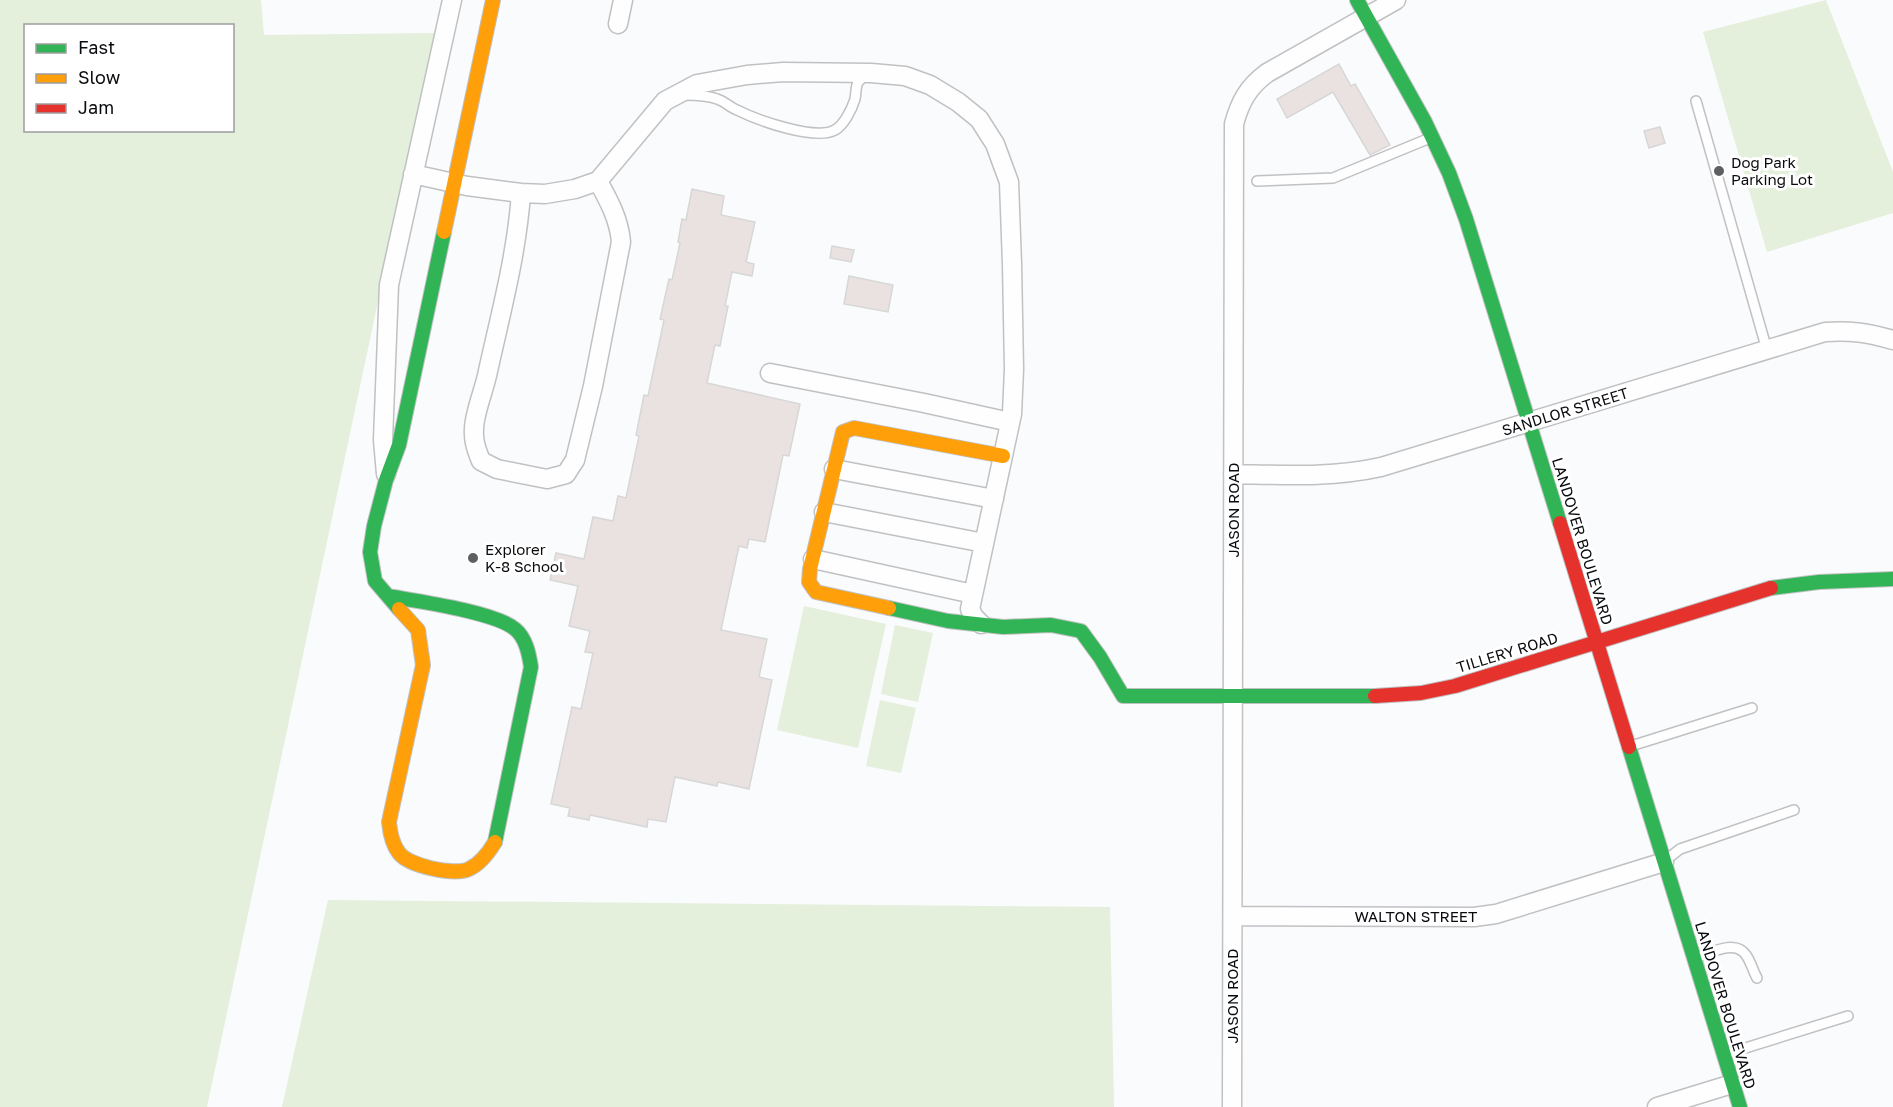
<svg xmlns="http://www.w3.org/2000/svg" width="1893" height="1107" viewBox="0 0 1893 1107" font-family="'Golos Text',sans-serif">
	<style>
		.green { fill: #e4efdc; fill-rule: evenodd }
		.building { fill: #e9e2e0; stroke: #d7d7d7; stroke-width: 1.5 }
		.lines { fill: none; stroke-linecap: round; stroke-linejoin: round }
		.lane-casing { stroke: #c0c1c3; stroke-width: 12 }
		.street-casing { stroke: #c0c1c3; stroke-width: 21 }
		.fast-casing { stroke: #c0c1c3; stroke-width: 16 }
		.slow-casing { stroke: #c0c1c3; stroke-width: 16 }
		.jam-casing { stroke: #c0c1c3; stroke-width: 16 }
		.lane { stroke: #fefeff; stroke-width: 9 }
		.street { stroke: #fefeff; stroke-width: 18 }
		.fast { stroke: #30b455; stroke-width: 14 }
		.slow { stroke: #ff9f0a; stroke-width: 14 }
		.jam { stroke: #e5322d; stroke-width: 14 }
		.poi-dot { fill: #5e5f62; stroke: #fff; stroke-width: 2 }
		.labels { text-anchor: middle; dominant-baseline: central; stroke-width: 6; stroke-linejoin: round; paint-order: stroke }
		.poi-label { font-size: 15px; fill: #0a0b0e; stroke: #fff; text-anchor: start }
		.street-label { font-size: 15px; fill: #0a0b0e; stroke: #fff }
	</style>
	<rect width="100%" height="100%" fill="#fafbfd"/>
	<path class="green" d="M0 0H261L264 35 435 33 207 1107H0ZM26 26H232V130H26Z
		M1826 0 1893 172V213L1767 252 1703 32Z
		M804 606 886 624 858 748 777 730Z
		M895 625 933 633 918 702 881 694Z
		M880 700 916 708 901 773 866 766Z
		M328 900 1110 907 1114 1107H282Z"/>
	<path class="building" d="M1339 64 1351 86 1355 84 1390 145 1370 155 1333 92 1287 118 1277 99Z
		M1660 127 1665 143 1649 148 1644 131Z
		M692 189 724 196 721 215 755 222 746 262 754 264 752 276 732 272 725 306H728L720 346 715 345 707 383 800 404 789 456 783 455 765 542 749 539 747 548 739 546 721 630 767 639 759 677 772 680 749 789 718 782 717 786 675 777 666 822 648 819 647 827 590 815 589 820 568 816 570 808 551 804 572 707 581 709 593 653 585 652 590 631 569 626 578 586 550 580 556 553 584 559 593 517 613 521 618 496 626 498 639 436 636 435 644 395 648 396 664 320 660 319 669 279 672 280 680 243 678 242 682 219 686 220Z
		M832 246 854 250 851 262 830 258Z
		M849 276 893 285 888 312 844 304Z"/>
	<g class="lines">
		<defs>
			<path id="lane" d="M684 95C695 95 707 95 717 99 724 101 730 107 737 110 757 120 815 141 835 130 844 125 852 109 855 99 857 89 854 82 865 76
				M1696 101 1767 350
				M1257 181 1333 178 1430 138
				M1631 746 1752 708
				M1666 860 1680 849 1794 810
				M1696 958C1710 953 1735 939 1746 955 1751 962 1753 971 1757 978
				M1726 1054 1848 1016"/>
			<path id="street" d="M618 24 623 0
				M413 174 467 186 521 193 545 194 575 189 598 181 665 101 697 84 747 75 783 72 871 73 905 76 930 85 958 102 979 119 995 144 1009 182 1012 264 1014 369 1012 414 970 609 974 617 981 624
				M521 193C517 253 501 312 488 371 485 388 474 413 474 429 473 441 477 451 481 461L497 469 547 479 566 474 575 460 593 386 621 242C619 219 609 201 598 181
				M770 373 924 403 1010 422
				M834 469 994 499
				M386 474 383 440 389 285 452 0
				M1233 474C1284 475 1331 478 1381 467L1825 332C1851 330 1868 333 1893 340
				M824 512 984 543
				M813 559 973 594
				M1233 916 1474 917 1496 914 1664 862
				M1232 1107 1234 124C1240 102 1248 87 1267 73L1396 0
				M1657 1107 1732 1084"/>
			<path id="fast" d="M1357 0 1425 122 1449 173 1466 219 1560 523
				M1771 588 1819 582 1893 579
				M388 596C416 601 495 612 515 629 526 638 529 654 531 667L495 842
				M889 608 948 621 1003 627 1051 625 1081 631 1100 657 1123 696H1375
				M399 609 375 581 370 552 374 526 386 480 399 445 444 232
				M1629 747 1740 1107"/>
			<path id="slow" d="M444 232 493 0
				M889 608 816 592 809 582 810 569 843 432 854 428 1003 456
				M399 609 418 630 423 665 389 822C390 833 392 844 399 853 409 866 454 876 469 869 480 864 489 852 495 842"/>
			<path id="jam" d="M1560 523 1629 747
				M1375 696 1421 693 1455 686 1771 588"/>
		</defs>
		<use href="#lane" class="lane-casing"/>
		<use href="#street" class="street-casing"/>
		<use href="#fast" class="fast-casing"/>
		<use href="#slow" class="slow-casing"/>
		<use href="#jam" class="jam-casing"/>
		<use href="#lane" class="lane"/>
		<use href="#street" class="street"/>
		<use href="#fast" class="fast"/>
		<use href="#slow" class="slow"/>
		<use href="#jam" class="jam"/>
	</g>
	<g class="poi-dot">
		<circle cx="1719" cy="171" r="6"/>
		<circle cx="473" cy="558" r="6"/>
	</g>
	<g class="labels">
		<g class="poi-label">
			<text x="1731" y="162">Dog Park<tspan x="1731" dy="17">Parking Lot</tspan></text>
			<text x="485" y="549">Explorer<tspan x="485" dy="17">K-8 School</tspan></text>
		</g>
		<g class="street-label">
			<text transform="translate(1565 411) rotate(-17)">SANDLOR STREET</text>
			<text transform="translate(1233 510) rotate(-90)">JASON ROAD</text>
			<text transform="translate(1583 541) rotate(73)">LANDOVER BOULEVARD</text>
			<text transform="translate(1507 652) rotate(-17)">TILLERY ROAD</text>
			<text x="1416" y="916">WALTON STREET</text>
			<text transform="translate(1232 996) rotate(-90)">JASON ROAD</text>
			<text transform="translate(1726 1005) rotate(73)">LANDOVER BOULEVARD</text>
		</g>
	</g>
	<rect x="24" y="24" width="210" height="108" fill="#ffffff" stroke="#9d9d9f" stroke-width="1.5"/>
	<rect x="36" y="44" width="30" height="9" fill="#30b455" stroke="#9d9d9f" stroke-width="1.5"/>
	<text x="78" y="54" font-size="18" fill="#0a0b0e">Fast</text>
	<rect x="36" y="74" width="30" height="9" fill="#ff9f0a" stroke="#9d9d9f" stroke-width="1.5"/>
	<text x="78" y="84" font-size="18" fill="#0a0b0e">Slow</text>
	<rect x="36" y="104" width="30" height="9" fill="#e5322d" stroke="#9d9d9f" stroke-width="1.5"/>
	<text x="78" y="114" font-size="18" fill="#0a0b0e">Jam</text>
</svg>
